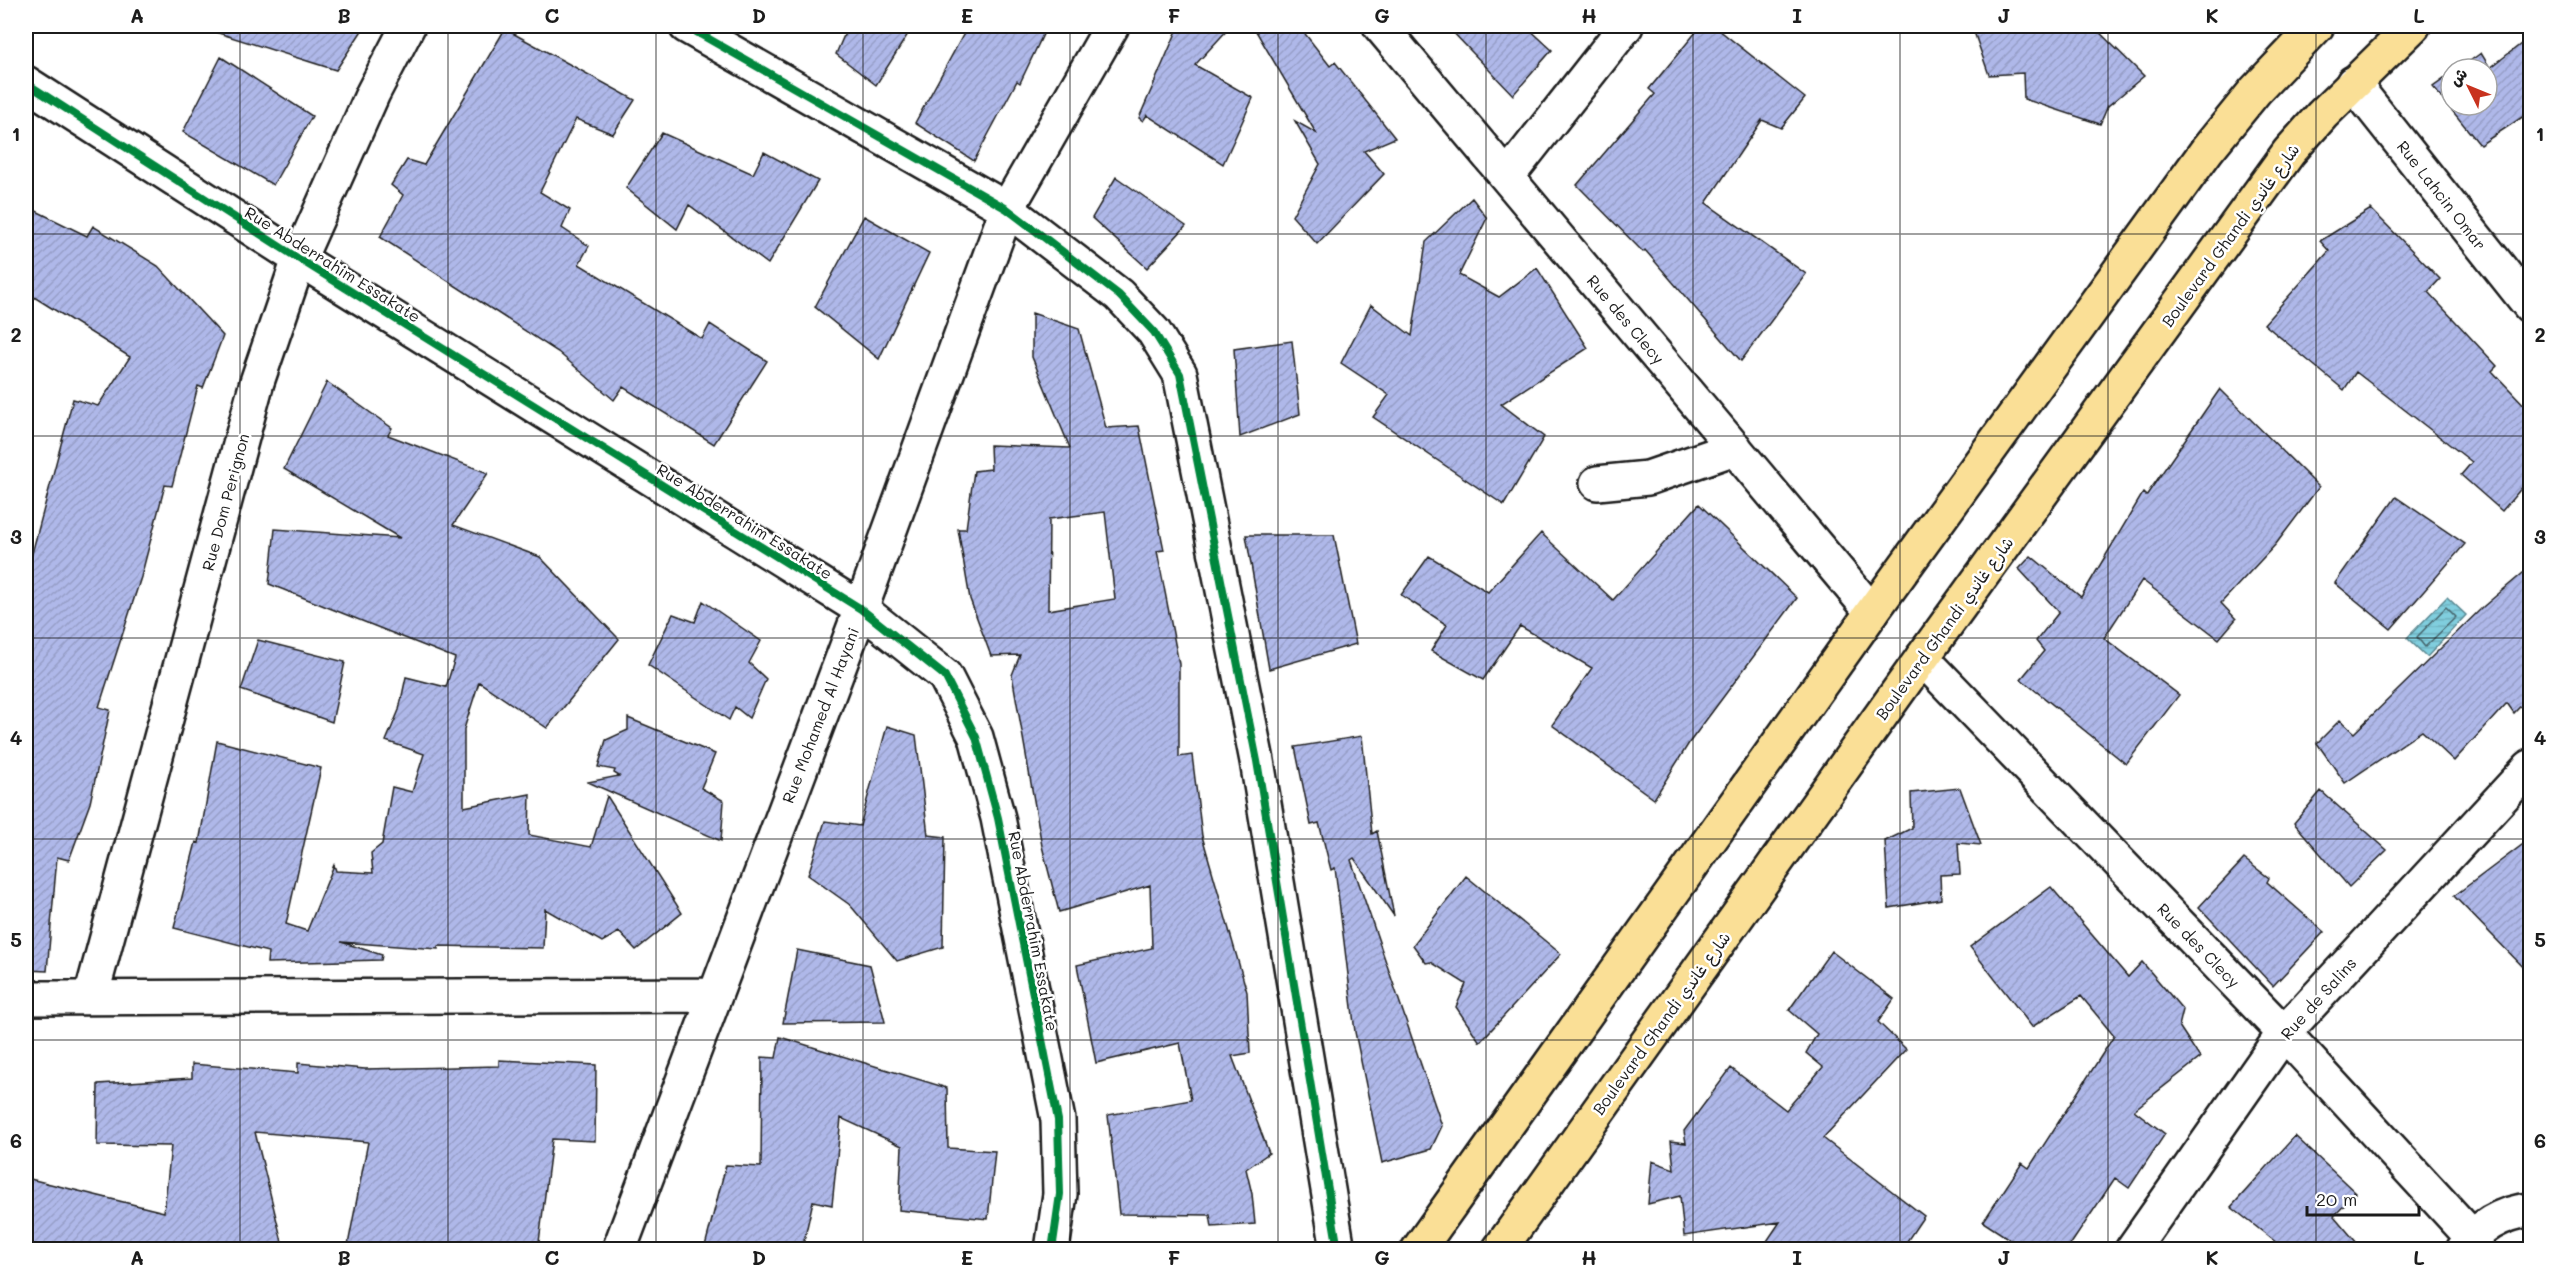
<svg xmlns="http://www.w3.org/2000/svg" width="2556" height="1275" viewBox="0 0 2556 1275" font-family="Mali,'Playpen Sans Arabic',sans-serif">
	<style>
		.water { fill: url(#water-rules); stroke: #588790; stroke-width: 1.5 }
		.lines { fill: none; stroke-linecap: round; stroke-linejoin: round }
		.shore { stroke: #44636a; stroke-width: 1.5 }
		.building { fill: url(#building-hatch); stroke: #1c1c1c; stroke-width: 1.5; fill-rule: evenodd }
		.minor-casing { stroke: #1c1c1c; stroke-width: 38 }
		.major-casing { stroke: #1c1c1c; stroke-width: 38 }
		.minor { stroke: #fff; stroke-width: 33 }
		.major { stroke: #fadf96; stroke-width: 33 }
		.cycleway-casing { stroke: #fff; stroke-width: 11 }
		.cycleway { stroke: #00873e; stroke-width: 8 }
		.grid { fill: none; stroke: #1c1c1c; stroke-width: 1.5; stroke-opacity: 0.55 }
		.labels { text-anchor: middle; dominant-baseline: central; stroke-width: 5; stroke-linejoin: round; paint-order: stroke }
		.street-label { font-size: 16px; fill: #1c1c1c; stroke: #fff }
		.neatline { fill: none; stroke: #1c1c1c; stroke-width: 2 }
		.grid-label { font-size: 20px; text-anchor: middle; font-weight: bold; fill: #1c1c1c }
	</style>
	<defs>
		<pattern id="water-rules" width="6" height="5" patternUnits="userSpaceOnUse" patternTransform="scale(1.5)"><rect width="6" height="5" fill="#80cede"/><path d="M0 2.5h6" fill="none" stroke="#6eb0be"/></pattern>
		<pattern id="building-hatch" width="6" height="6" patternUnits="userSpaceOnUse" patternTransform="scale(1.5)"><rect width="6" height="6" fill="#afb8e9"/><path d="M-1 1l2-2M0 6l6-6M5 7l2-2" fill="none" stroke="#969ec7"/></pattern>
	</defs>
	<rect width="100%" height="100%" fill="#fff"/>
	<filter id="ink" filterUnits="userSpaceOnUse"><feTurbulence type="fractalNoise" baseFrequency=".0167" numOctaves="2"/><feDisplacementMap in="SourceGraphic" scale="12" xChannelSelector="R" yChannelSelector="G"/><feConvolveMatrix kernelMatrix="1 2 1 2 8 2 1 2 1" color-interpolation-filters="sRGB"/></filter>
	<g filter="url(#ink)">
		<path class="water" d="M2447 597 2466 615 2427 657 2407 638Z"/>
		<g class="lines">
			<path class="shore" d="M2446 607 2456 617 2425 647 2417 637Z"/>
		</g>
		<path class="building" d="M216 26H365L336 70 215 32Z
			M848 26H913L876 85 836 54Z
			M968 26H1047L1020 83 1017 81 974 161 915 123Z
			M1179 26H1231L1195 65 1253 98 1223 164 1147 115 1143 121 1139 118Z
			M1253 26H1299L1330 66 1335 62 1395 138 1364 151 1384 174 1317 244 1292 216 1320 164 1295 121 1316 133Z
			M1447 26H1526L1552 50 1513 95Z
			M1701 26H1714L1805 98 1781 128 1762 120 1706 203 1806 274 1741 361 1645 250 1643 252 1577 185 1655 94 1649 89Z
			M1972 26H2093L2144 76 2108 106 2100 124 2024 99 2023 73 1989 75Z
			M505 29 635 100 613 134 576 119 540 192 570 210 562 228 589 246 579 264 702 339 710 324 767 361 714 444 623 387 614 400 558 352 380 237 403 195 391 185 407 160 424 165Z
			M2530 37V112L2480 145 2433 87 2451 74V105H2487V69H2459L2481 53 2490 68Z
			M221 57 312 116 273 185 183 132Z
			M662 133 753 174 764 152 818 181 768 264 689 205 677 229 626 188Z
			M1116 177 1186 226 1147 268 1092 218Z
			M1472 198 1487 218 1459 275 1499 297 1537 268 1588 348 1501 404 1544 437 1504 505 1373 417 1389 395 1341 363 1371 305 1412 336 1426 242Z
			M26 206 87 236 93 226 158 266 223 336 203 388 198 386 172 486 165 485 141 577 99 707 110 710 90 803 69 860 57 857 47 971 26 970V576L73 399 98 406 130 357 26 292Z
			M2371 209 2440 279 2428 292 2497 366 2492 371 2530 411V478L2502 511 2461 475 2472 462 2356 372 2344 390 2264 324 2329 251 2320 241Z
			M864 216 929 253 879 359 815 307Z
			M1032 313 1079 329 1106 428 1139 426 1164 550 1157 551 1179 664V757L1192 755 1202 836 1247 992 1250 1053 1232 1056 1269 1153 1246 1169 1252 1194 1255 1224 1212 1227 1210 1215 1119 1214 1108 1115 1191 1100 1180 1043 1096 1063 1077 965 1152 948 1150 885 1059 912 1042 846 1012 675 1020 655 991 656 970 599 958 529H966L974 471 991 469 990 445 1070 448 1032 357ZM1105 512 1115 599 1048 610 1049 519Z
			M1292 341 1300 414 1240 437 1234 349Z
			M327 382 392 428 388 435 488 473 453 525 540 557 619 639 547 728 479 682 464 729V807L530 794 529 835 591 847 607 796 682 913 636 950 619 932 602 942 545 909 543 948 438 946V949L341 942 382 955 381 960 267 963 268 952 174 928 196 842 199 843 217 741 321 768 286 924 307 931 334 865 336 871 373 873 371 853 382 844 392 787 412 792 424 754 386 741 399 710 406 677 446 687 455 658 269 584 275 529 400 538 284 469Z
			M2220 389 2319 487 2276 544 2221 603 2236 619 2219 639 2142 580 2104 638 2179 695 2126 764 2021 679 2044 651 2036 641 2059 612 2019 569 2031 556 2081 597 2143 493 2146 496Z
			M2396 497 2465 544 2391 629 2335 583Z
			M1699 504 1797 598 1689 743 1654 799 1552 725 1592 668 1520 626 1483 680 1431 651 1447 625 1401 595 1429 556 1488 592 1541 533 1613 600Z
			M1246 535H1334L1356 644 1269 669Z
			M2530 567V696L2514 713 2507 703 2454 761 2422 731 2345 783 2317 743 2340 720 2354 733 2484 606Z
			M703 601 761 641 749 663 766 679 749 718 735 707 729 720 648 665 673 614 695 622Z
			M258 640 345 662 332 722 241 690Z
			M628 718 715 754 701 788 724 801 721 841 588 782 619 776 614 773 615 770 598 767 606 740 628 730Z
			M887 726 916 735 928 835 945 837 943 947 897 961 850 905 808 875 825 821 860 826Z
			M1362 736 1372 834 1377 831 1394 916 1354 858 1351 860 1442 1126 1431 1149 1382 1163 1355 1032 1335 868 1331 870 1319 823 1311 825 1295 747Z
			M1960 788 1981 845 1958 843 1960 874 1940 875 1941 899 1889 908 1885 841 1912 828 1911 793Z
			M2321 791 2387 850 2349 887 2294 823Z
			M2530 839V974L2454 896Z
			M2244 859 2269 878 2267 882 2324 932 2273 986 2199 907Z
			M1466 876 1561 954 1480 1042 1456 1007 1466 984 1431 962 1426 963 1413 945Z
			M2051 887 2128 977 2142 962 2183 1010 2179 1026 2200 1058 2134 1110 2165 1134 2129 1188 2115 1178 2067 1250H2026L1983 1222 2022 1163 2029 1168 2114 1036 2081 996 2032 1027 1970 947Z
			M797 950 870 965 885 1022 783 1023Z
			M1831 951 1894 999 1878 1022 1906 1049 1823 1138 1924 1216 1901 1250H1761L1780 1222 1684 1236 1680 1196 1648 1204 1652 1161 1674 1169 1671 1141 1686 1143 1684 1131 1731 1068 1786 1110 1823 1067 1806 1053 1817 1034 1789 1010Z
			M780 1037 947 1088 948 1148 995 1151 988 1219 899 1210 902 1146 841 1118 832 1205 813 1201 802 1250H704L726 1165 761 1167 762 1057 776 1058Z
			M499 1060 596 1065 595 1141 552 1139 538 1250H347L368 1142 255 1132 284 1250H26V1178L164 1212 171 1146 97 1145 98 1084 192 1078V1064L298 1073V1063L365 1069 499 1066Z
			M2295 1136 2356 1193 2334 1216 2363 1250H2286L2231 1207Z"/>
		<g class="lines">
			<defs>
				<path id="minor" d="M686 26 1007 209 1119 295 1154 332 1180 374 1257 761 1338 1250
					M1380 26 1872 612
					M26 83 299 259 861 609 945 676 976 737 998 818 1058 1120 1060 1194 1052 1250
					M2353 83 2530 306
					M1507 177 1626 26
					M1597 483 1648 478 1735 448
					M1922 658 2284 1033 2472 1237
					M91 997 257 382 299 259 373 93 408 26
					M26 998 714 995
					M619 1250 861 609 1007 209 1112 26
					M2132 1250 2284 1033 2530 767
					M2463 1250C2479 1226 2502 1213 2530 1210"/>
				<path id="major" d="M1418 1250 1872 612 2207 150 2255 91 2317 26
					M1499 1250 1922 658 2289 152 2322 115 2413 26"/>
			</defs>
			<use href="#minor" class="minor-casing"/>
			<use href="#major" class="major-casing"/>
			<use href="#minor" class="minor"/>
			<use href="#major" class="major"/>
			<defs>
				<path id="cycleway" d="M686 26 1007 209 1119 295 1154 332 1180 374 1257 761 1338 1250
					M26 83 299 259 861 609 945 676 976 737 998 818 1058 1120 1060 1194 1052 1250"/>
			</defs>
			<use href="#cycleway" class="cycleway-casing"/>
			<use href="#cycleway" class="cycleway"/>
		</g>
	</g>
	<path class="grid" d="M240 26V1250M448 26V1250M656 26V1250M863 26V1250M1070 26V1250M1278 26V1250M1486 26V1250M1693 26V1250M1900 26V1250M2108 26V1250M2316 26V1250M26 234H2530M26 436H2530M26 638H2530M26 839H2530M26 1040H2530"/>
	<g class="labels">
		<g class="street-label">
			<text transform="translate(2442 195) rotate(52)">Rue Lahcin Omar</text>
			<text transform="translate(2230 235) rotate(-54)">Boulevard Ghandi شارع غاندي</text>
			<text transform="translate(333 264) rotate(32)">Rue Abderrahim Essakate</text>
			<text transform="translate(1626 319) rotate(50)">Rue des Clecy</text>
			<text transform="translate(225 502) rotate(-75)">Rue Dom Perignon</text>
			<text transform="translate(745 521) rotate(32)">Rue Abderrahim Essakate</text>
			<text transform="translate(1944 628) rotate(-54)">Boulevard Ghandi شارع غاندي</text>
			<text transform="translate(820 715) rotate(-69)">Rue Mohamed Al Hayani</text>
			<text transform="translate(1034 931) rotate(79)">Rue Abderrahim Essakate</text>
			<text transform="translate(2199 945) rotate(46)">Rue des Clecy</text>
			<text transform="translate(2318 998) rotate(-48)">Rue de Salins</text>
			<text transform="translate(1661 1023) rotate(-54)">Boulevard Ghandi شارع غاندي</text>
		</g>
	</g>
	<rect width="2556" height="1275" fill="none" stroke="#fff" stroke-width="66"/>
	<g transform="translate(2469 87) rotate(313)"><circle r="28" fill="#ffffff" stroke="#a4a4a4" stroke-width="1.5"/>
	<path d="M0-4.5L10 22L0 15L-10 22Z" fill="#c8321e"/>
	<text y="-9" font-size="16" font-weight="bold" text-anchor="middle" fill="#1c1c1c">ش</text>
	</g>
	<path d="M2307 1206v9h112v-9" fill="none" stroke="#1c1c1c" stroke-width="3"/>
	<text x="2316" y="1206" font-size="18" fill="#1c1c1c" stroke="#ffffff" stroke-width="4.5" paint-order="stroke">20 m</text>
	<rect x="33" y="33" width="2490" height="1209" class="neatline"/>
	<g class="grid-label">
		<text x="137" y="23">A</text>
		<text x="344" y="23">B</text>
		<text x="552" y="23">C</text>
		<text x="759" y="23">D</text>
		<text x="967" y="23">E</text>
		<text x="1174" y="23">F</text>
		<text x="1382" y="23">G</text>
		<text x="1589" y="23">H</text>
		<text x="1797" y="23">I</text>
		<text x="2004" y="23">J</text>
		<text x="2212" y="23">K</text>
		<text x="2419" y="23">L</text>
		<text x="16" y="141">1</text>
		<text x="2540" y="141">1</text>
		<text x="16" y="342">2</text>
		<text x="2540" y="342">2</text>
		<text x="16" y="544">3</text>
		<text x="2540" y="544">3</text>
		<text x="16" y="745">4</text>
		<text x="2540" y="745">4</text>
		<text x="16" y="947">5</text>
		<text x="2540" y="947">5</text>
		<text x="16" y="1148">6</text>
		<text x="2540" y="1148">6</text>
		<text x="137" y="1265">A</text>
		<text x="344" y="1265">B</text>
		<text x="552" y="1265">C</text>
		<text x="759" y="1265">D</text>
		<text x="967" y="1265">E</text>
		<text x="1174" y="1265">F</text>
		<text x="1382" y="1265">G</text>
		<text x="1589" y="1265">H</text>
		<text x="1797" y="1265">I</text>
		<text x="2004" y="1265">J</text>
		<text x="2212" y="1265">K</text>
		<text x="2419" y="1265">L</text>
	</g>
</svg>
